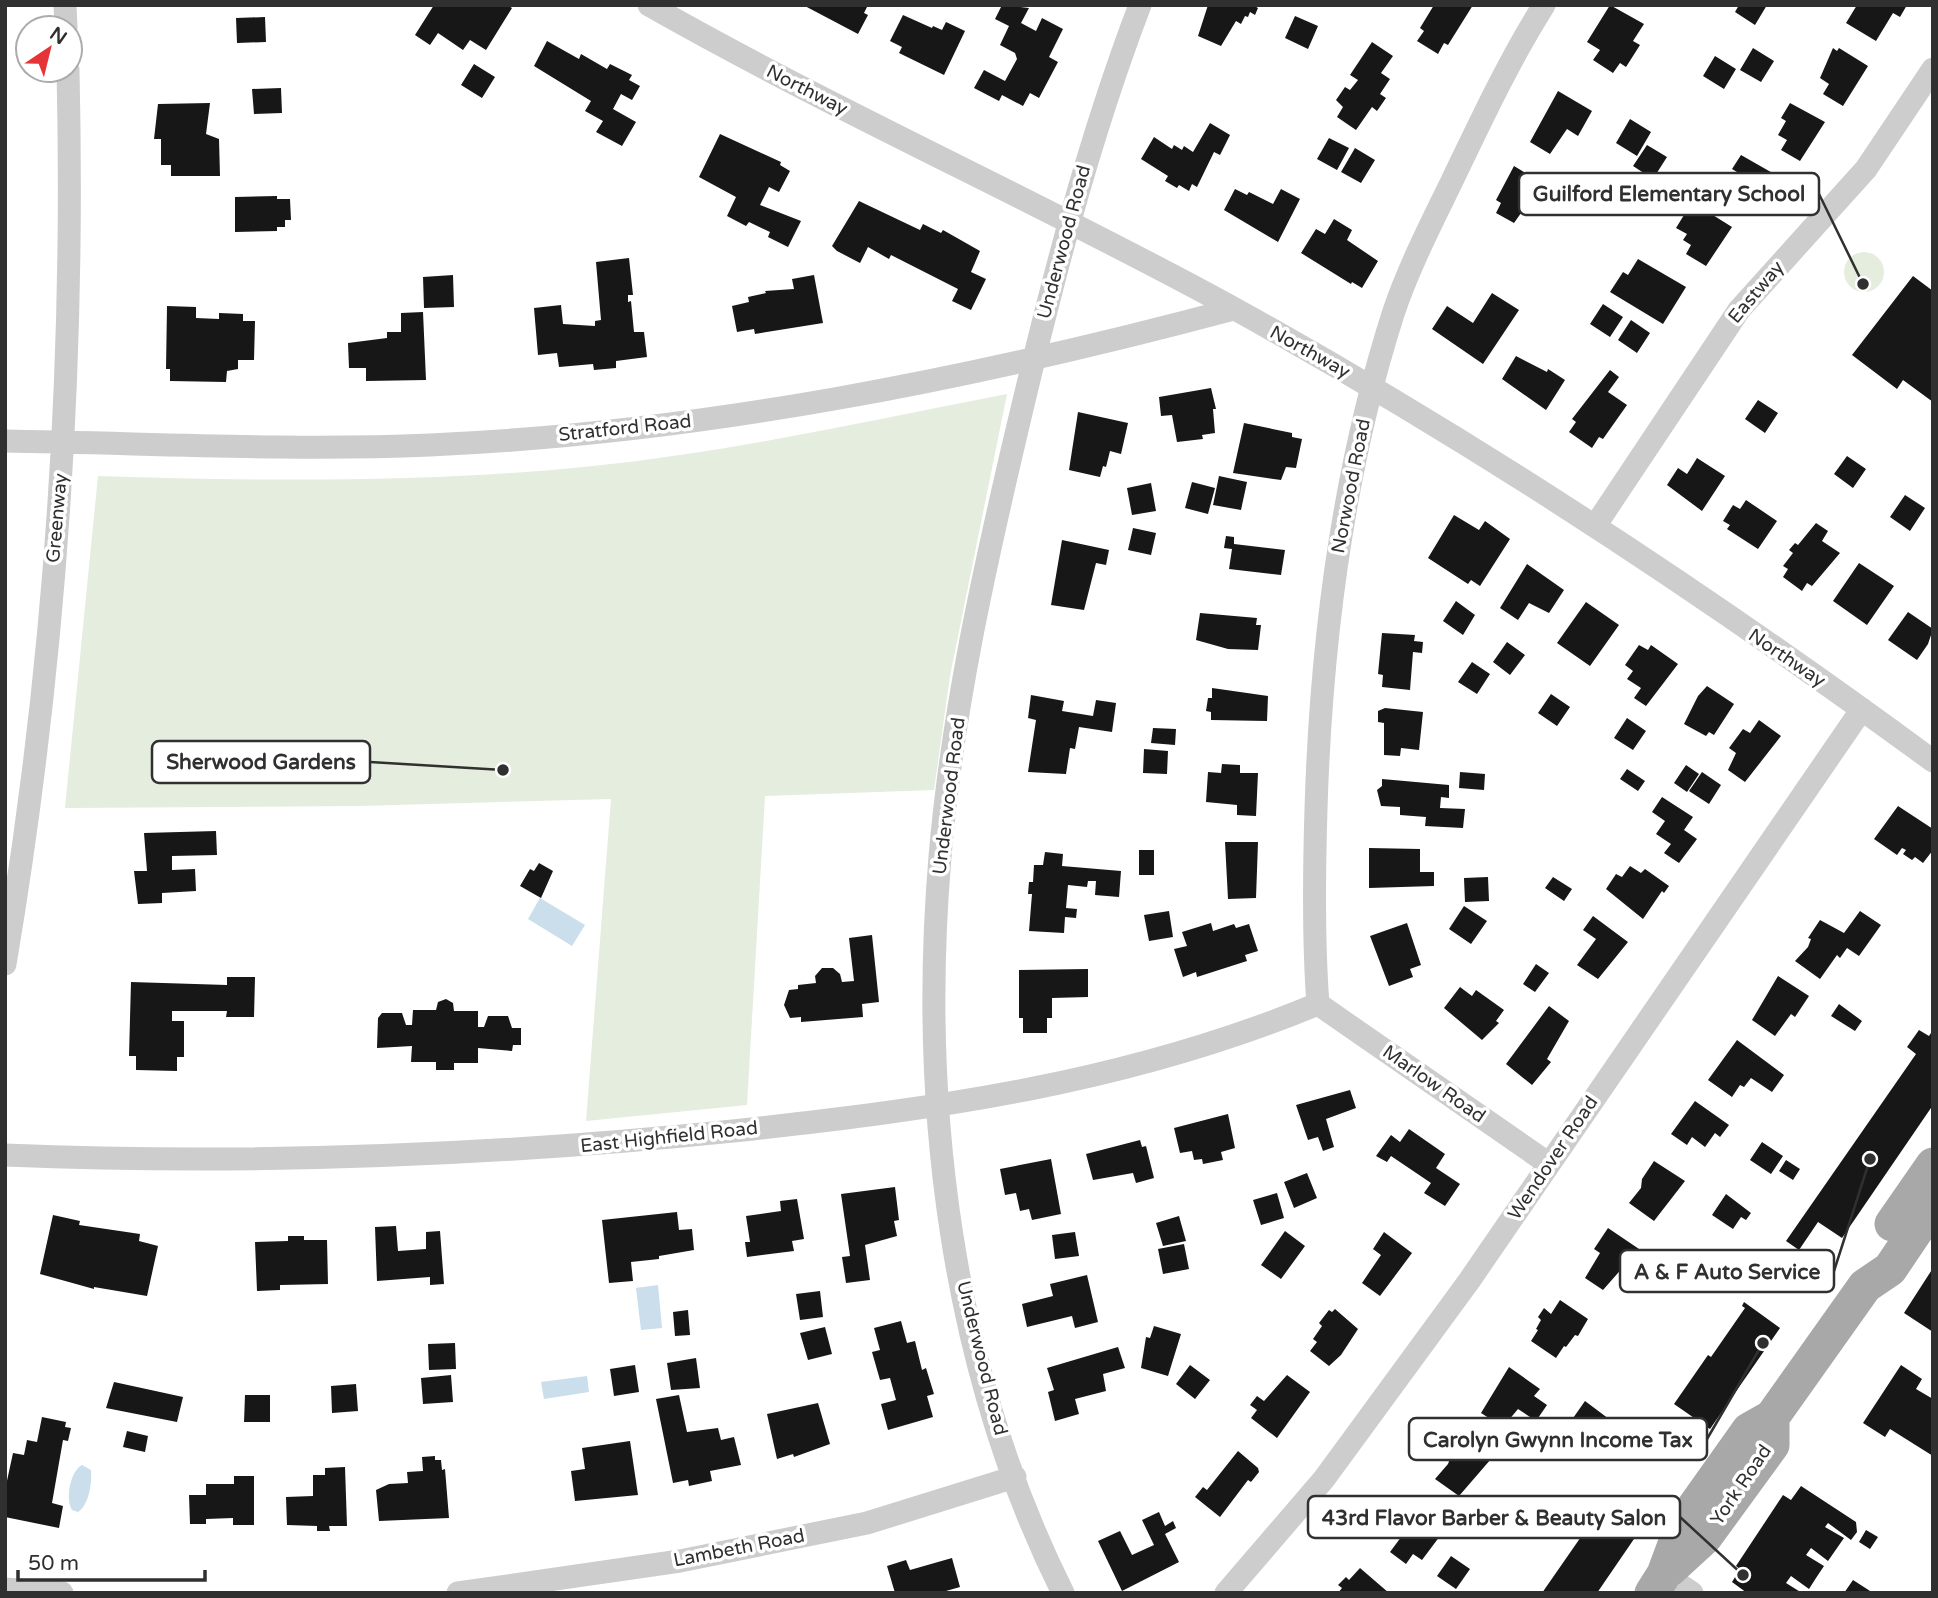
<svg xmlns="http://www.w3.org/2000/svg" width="1938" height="1598" viewBox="0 0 1938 1598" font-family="'Varela Round',sans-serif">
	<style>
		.green { fill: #e5edde }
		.water { fill: #cadeec }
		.building { fill: #171717 }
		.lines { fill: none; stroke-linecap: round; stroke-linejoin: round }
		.minor { stroke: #cdcdcd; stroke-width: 23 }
		.primary { stroke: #a8a8a8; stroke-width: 35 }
		.labels { text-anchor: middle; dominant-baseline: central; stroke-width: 7; stroke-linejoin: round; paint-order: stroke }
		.street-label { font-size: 19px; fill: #303030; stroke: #fff }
		.leader { fill: none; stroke: #303030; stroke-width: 2.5 }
		.callout-dot { fill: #303030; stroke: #fff; stroke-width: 2.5 }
		.callout { fill: #fff; stroke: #303030; stroke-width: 2.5 }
		.callout-label { font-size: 21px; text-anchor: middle; font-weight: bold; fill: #303030 }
	</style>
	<rect width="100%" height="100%" fill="#fff"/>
	<path class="green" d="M1844 272a20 20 0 1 1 40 0a20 20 0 1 1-40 0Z
		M1007 394 950 676 934 790 765 796 747 1105 586 1121 611 799 360 806 65 808 98 476C260 481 422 483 584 467 727 453 867 421 1007 394Z"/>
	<path class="water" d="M540 898 585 925 572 946 528 919Z
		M658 1285 662 1328 641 1330 636 1288Z
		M587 1376 589 1392 544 1399 541 1382Z
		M82 1465 91 1470C92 1483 89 1505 78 1512L72 1510C65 1500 70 1471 82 1465Z"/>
	<path class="building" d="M434 5H507L512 8 486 50 470 40 463 50 438 33 430 45 415 35Z
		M803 5H868L864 13 868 15 858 34Z
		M1002 5 1029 8 1021 23 1036 31 1042 18 1063 29 1049 57 1058 62 1039 98 1030 93 1023 106 1002 95 999 101 974 88 984 70 1005 81 1017 59 1015 53 1000 45 1009 26 995 19Z
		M1208 5H1253L1258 8 1255 15 1250 12 1248 17 1245 16 1241 24 1236 21 1221 46 1198 36Z
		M1434 5H1473L1448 45 1444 43 1438 54 1417 41 1424 31 1420 28Z
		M1610 5 1644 24 1633 41 1640 45 1626 67 1620 63 1613 73 1593 60 1600 50 1587 42Z
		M1739 5H1767L1755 25 1735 12Z
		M1857 5H1907L1900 17 1893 13 1876 41 1846 23Z
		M903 15 932 28 933 26 942 30 946 22 965 31 944 75 899 53 902 47 890 41Z
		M1295 16 1318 26 1308 49 1285 38Z
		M265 17 266 42 237 43 236 18Z
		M547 41 579 59 581 54 607 69 610 64 632 75 629 80 640 86 632 100 621 94 613 109 636 122 622 146 596 132 603 121 585 111 591 101 534 66Z
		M1372 42 1393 56 1381 73 1390 79 1380 94 1386 98 1377 111 1372 107 1356 130 1337 117 1343 107 1336 100 1345 87 1350 90 1358 80 1350 75Z
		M1753 48 1774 61 1761 82 1740 70Z
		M1833 48 1837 51 1839 48 1868 66 1843 106 1823 94 1829 84 1820 78Z
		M1715 56 1736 69 1724 89 1703 76Z
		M474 64 495 77 482 98 461 85Z
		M281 88 282 113 254 114 252 89Z
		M1558 91 1592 111 1578 136 1567 129 1550 154 1530 142Z
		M210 103 206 134 219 139 220 176H171V165H161V139H154L158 104Z
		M1790 103 1825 122 1800 161 1781 150 1787 140 1778 135 1786 121 1781 118Z
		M1630 119 1651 132 1637 156 1616 143Z
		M1210 123 1230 135 1220 155 1214 152 1197 187 1192 184 1189 191 1179 185 1177 188 1165 181 1168 176 1141 159 1154 137 1172 149 1174 145 1182 150 1184 146 1193 152Z
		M720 134 781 162 780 165 790 171 779 192 769 187 760 205 801 221 788 247 768 237 770 232 749 222 746 226 727 216 736 197 699 177Z
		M1329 138 1349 148 1337 170 1317 159Z
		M1647 145 1667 157 1653 179 1633 166Z
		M1355 148 1375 160 1361 183 1341 172Z
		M1741 155 1776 175 1751 213 1722 195 1737 172 1732 169Z
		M1514 166 1546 185 1538 198 1533 196 1514 223 1496 213 1501 203 1496 200Z
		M1235 189 1247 195 1249 192 1273 204 1281 189 1300 199 1278 242 1224 210Z
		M277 196V199H290L291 220H285V227H277V231L235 232V197Z
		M859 201 920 230 923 224 941 233 943 230 980 251 971 272 986 279 971 310 952 301 958 289 891 255 889 259 868 247 860 263 837 251 832 246Z
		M1692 202 1732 227 1706 266 1686 254 1691 245 1683 240 1687 234 1676 228Z
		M1334 219 1352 230 1347 240 1378 261 1362 288 1352 282 1351 284 1301 253 1316 229 1325 234Z
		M629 258 633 295H628V302L631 301 634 332H644L647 357 616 361V368L594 370 593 364 559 367 557 353 538 355 534 308 561 305 563 324 595 326V321L601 320 596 262Z
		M1638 259 1686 287 1663 324 1610 292 1623 272 1628 275Z
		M453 275 454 307 424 308 423 277Z
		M814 275 823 323 755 334 754 329 737 332 732 306 749 302 748 297 766 293 765 291 794 289 792 279Z
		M1913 276 1933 291V402L1903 380 1897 389 1852 355Z
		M1492 293 1519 310 1483 364 1432 329 1447 306 1473 323Z
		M1603 304 1623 317 1610 337 1590 324Z
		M167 306 196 307V318L219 319V313L243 314V321H255L254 360H238V369L227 371 226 382 170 381V369H166Z
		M423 312 426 380 366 381V368H349L348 343 387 338V332H401V313Z
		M1631 320 1650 333 1637 353 1618 340Z
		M1516 356 1547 372 1548 369 1565 380 1546 410 1502 379Z
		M1610 370 1619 377 1608 392 1627 405 1603 439 1599 437 1592 448 1569 432 1576 422 1572 419Z
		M1211 388 1216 409H1213L1215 433 1202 435 1203 439 1177 442 1172 415 1161 416 1159 397Z
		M1758 400 1778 413 1765 433 1745 419Z
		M1078 412 1128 423 1121 454 1110 451 1106 467 1103 466 1100 477 1069 470Z
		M1244 423 1292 433V437L1302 439 1296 468 1286 467 1281 480 1233 473Z
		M1847 456 1866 469 1853 488 1834 474Z
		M1697 458 1725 476 1702 511 1667 485 1678 468 1687 474Z
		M1219 476 1247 482 1241 510 1213 505Z
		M1192 482 1215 488 1208 514 1185 508Z
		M1151 483 1156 511 1132 515 1127 488Z
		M1905 495 1925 508 1910 531 1890 517Z
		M1746 500 1777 521 1758 549 1727 529 1730 525 1723 521 1733 505 1740 509Z
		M1454 515 1479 530 1485 521 1510 539 1480 586 1471 580 1468 584 1428 558Z
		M1816 523 1828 531 1822 541 1840 553 1812 586 1807 583 1802 591 1783 577 1788 569 1783 566 1793 553 1789 550 1795 543 1798 545Z
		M1133 528 1156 533 1151 555 1128 550Z
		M1226 536 1234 537V544L1285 550 1281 575 1229 569 1232 549 1224 548Z
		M1062 540 1109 550 1106 565 1096 563 1084 610 1051 605Z
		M1859 563 1894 586 1867 625 1833 601Z
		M1527 564 1564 590 1549 613 1529 603 1518 620 1500 608Z
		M1456 601 1475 615 1463 635 1443 621Z
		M1586 602 1619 625 1590 666 1557 643Z
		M1908 612 1933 629 1928 644 1917 660 1888 640Z
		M1200 613 1257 618 1256 625H1261L1258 650 1228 649 1196 640Z
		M1382 633 1415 635 1414 641 1423 642 1422 653 1413 652 1410 690 1382 687 1383 675 1378 674Z
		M1507 642 1525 655 1510 675 1493 662Z
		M1639 645 1648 650 1651 645 1678 664 1646 706 1634 698 1641 688 1627 679 1633 671 1625 665Z
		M1472 662 1490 674 1477 694 1458 682Z
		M1707 686 1734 704 1714 735 1709 732 1706 736 1684 724 1698 696Z
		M1212 688 1268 696 1267 721 1211 720V712L1206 711 1208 698H1212Z
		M1551 694 1570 707 1557 726 1538 713Z
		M1031 695 1064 701 1062 711 1093 716 1096 700 1116 703 1112 732 1079 727 1075 749 1070 748 1066 774 1028 772 1036 720 1028 718Z
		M1385 708 1423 712 1419 750 1401 748 1400 756 1384 755V723L1378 722V711Z
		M1627 718 1646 731 1633 750 1614 738Z
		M1759 720 1781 736 1745 782 1728 770 1736 753 1729 748 1743 729 1750 733Z
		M1153 728 1176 729 1175 745 1151 743Z
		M1144 749 1168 751 1167 774 1143 773Z
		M1222 764 1240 765V773H1258L1256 816 1237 815V805L1206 802 1208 772 1221 773Z
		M1686 765 1699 774 1687 792 1674 783Z
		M1627 769 1645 781 1638 791 1620 779Z
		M1460 772 1485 774 1484 790 1459 788Z
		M1702 772 1721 785 1709 804 1689 791Z
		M1382 779 1449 785V798L1441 797 1440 808 1465 809 1463 828 1425 826 1426 817 1400 815V807L1381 806 1377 790 1382 786Z
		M1662 797 1693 817 1684 830 1697 839 1679 863 1664 853 1671 844 1656 834 1665 821 1652 812Z
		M1898 806 1933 829V850L1923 863 1915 857 1912 860 1903 854 1906 850 1902 848 1897 855 1874 839Z
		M216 831 217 855 172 856V870L195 869 196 891 162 893V903L138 904 134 871H147L144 833Z
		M1225 842H1258L1256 898 1228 899Z
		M1369 848 1420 849V872H1434V886L1369 888Z
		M1139 850H1154V875H1139Z
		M1045 852 1063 854 1062 866 1121 871 1119 897 1095 895 1096 881H1088L1087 887 1068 885 1066 908 1077 909 1076 918 1065 917 1064 933 1029 931 1032 894H1028L1029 882H1033L1034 865H1043Z
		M539 863 553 871 541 898 520 886 530 869 534 871Z
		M1630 866 1641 873 1645 869 1669 886 1664 893 1662 891 1643 919 1606 889 1616 874 1622 877Z
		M1488 877 1489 901 1465 902 1464 878Z
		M1553 877 1572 889 1564 901 1545 888Z
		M1464 906 1487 921 1471 944 1449 929Z
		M1169 911 1173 937 1149 941 1144 915Z
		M1860 911 1881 925 1859 956 1847 948 1840 958 1837 955 1820 979 1795 961 1808 947 1811 939 1808 938 1820 920 1844 933Z
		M1593 916 1628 942 1598 979 1577 965 1596 939 1583 930Z
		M1211 923 1213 931 1234 924 1236 928 1249 924 1258 951 1245 955 1247 961 1197 977 1196 972 1183 977 1174 949 1187 946 1182 932Z
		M1407 923 1421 965 1410 969 1413 977 1389 986 1370 936Z
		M872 935 879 1002 862 1004 863 1017 801 1022V1017L790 1018 784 1005 789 990 798 989V985L816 983 815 976 822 968H833L840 974 842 982 854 981 849 938Z
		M1536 964 1549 973 1535 992 1523 984Z
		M1088 969V997L1052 998V1018H1047V1033H1023V1018H1019V970Z
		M1778 976 1809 996 1795 1017 1791 1014 1775 1036 1752 1020Z
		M227 977H255L254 1017H226L227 1011H172V1021H184V1057H177V1071L136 1070V1056H129L131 982 227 985Z
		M1460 987 1472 996 1476 990 1504 1010 1496 1021 1499 1023 1482 1040 1444 1008Z
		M446 999 453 1003 454 1011H478V1027H484L488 1016H508L512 1028H521V1045H513L512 1051 478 1048V1063H454V1070H436V1062H411L412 1046 377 1048 378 1018 382 1013H402L406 1025H412L413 1010H436L438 1002Z
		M1839 1004 1862 1021 1855 1031 1831 1016Z
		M1549 1006 1569 1021 1547 1059 1551 1062 1532 1085 1506 1064Z
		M1919 1030 1929 1036 1933 1030V1105L1842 1238 1818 1222 1799 1250 1786 1241 1916 1054 1907 1047Z
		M1737 1040 1784 1075 1772 1092 1751 1078 1744 1087 1740 1085 1732 1097 1708 1080Z
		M1350 1090 1356 1108 1326 1119 1334 1147 1323 1151 1318 1137 1308 1140 1296 1105Z
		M1695 1101 1729 1125 1720 1137 1715 1133 1705 1147 1692 1137 1687 1145 1671 1134Z
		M1228 1114 1235 1148 1221 1152 1223 1160 1203 1164 1202 1159 1194 1160 1192 1151 1180 1153 1174 1128Z
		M1409 1129 1445 1154 1436 1168 1460 1184 1445 1206 1424 1193 1431 1183 1391 1156 1387 1162 1376 1156 1391 1135 1400 1142Z
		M1140 1140 1142 1147 1146 1146 1154 1178 1136 1183 1133 1173 1093 1180 1086 1154Z
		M1762 1142 1783 1156 1771 1174 1750 1160Z
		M1051 1159 1061 1214 1032 1220 1029 1209 1020 1211 1016 1193 1005 1195 1000 1169Z
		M1786 1160 1800 1169 1793 1180 1779 1171Z
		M1654 1161 1685 1181 1654 1221 1629 1203 1641 1188 1642 1179Z
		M1307 1173 1317 1198 1294 1208 1284 1182Z
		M895 1187 899 1220 894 1221 897 1236 865 1245 870 1280 846 1283 842 1257 850 1256 841 1194Z
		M1277 1193 1284 1218 1261 1225 1253 1200Z
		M1726 1194 1751 1213 1746 1220 1741 1217 1733 1229 1712 1215Z
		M797 1199 804 1239 792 1241 794 1251 747 1257 745 1242H750L746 1216 781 1211 780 1201Z
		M677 1212 679 1230 692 1229 694 1250 659 1256V1259L631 1262 633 1281 609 1283 602 1220Z
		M53 1215 80 1221 79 1225 140 1234 139 1241 158 1246 147 1296 94 1287V1289L40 1274Z
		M1179 1216 1186 1241 1163 1246 1156 1223Z
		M396 1226 398 1251 426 1249V1232L440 1231 444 1284 430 1285V1277L377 1281 375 1227Z
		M1608 1228 1639 1249 1603 1290 1585 1278 1600 1253 1594 1249Z
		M1285 1231 1305 1246 1281 1279 1261 1265Z
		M1075 1232 1079 1256 1055 1259 1052 1235Z
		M1384 1232 1412 1253 1380 1296 1362 1283 1381 1255 1373 1249Z
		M288 1236H304V1240H327L328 1284 280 1285V1290L257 1291 255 1242 288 1241Z
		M1184 1244 1189 1269 1163 1274 1158 1249Z
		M1933 1268V1332L1904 1313Z
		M1087 1275 1098 1322 1075 1328 1072 1316 1027 1327 1022 1304 1053 1296 1050 1284Z
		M820 1291 823 1317 800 1320 796 1294Z
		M1560 1300 1588 1319 1578 1336 1575 1335 1566 1347 1564 1346 1556 1358 1531 1341 1538 1330 1536 1329 1541 1320 1538 1317 1544 1308 1551 1314Z
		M1744 1302 1780 1328 1710 1429 1674 1404 1708 1355 1711 1357 1745 1308 1742 1306Z
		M1335 1309 1358 1329 1341 1355 1329 1366 1310 1351 1317 1342 1313 1339 1322 1326 1319 1323 1329 1310 1332 1312Z
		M688 1310 690 1335 675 1336 673 1312Z
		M901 1321 907 1343 915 1341 922 1370 926 1368 934 1394 927 1396 933 1417 888 1430 881 1404 896 1400 890 1378 880 1380 872 1352 880 1350 874 1328Z
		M1154 1326 1181 1334 1168 1376 1141 1368 1146 1337 1150 1338Z
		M825 1327 832 1354 808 1360 800 1333Z
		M455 1343 456 1369 429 1370 428 1344Z
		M1118 1347 1125 1368 1103 1374 1106 1391 1075 1399 1079 1414 1055 1421 1048 1392 1054 1390 1047 1368Z
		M696 1358 700 1388 671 1390 667 1363Z
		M635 1365 639 1392 614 1396 610 1369Z
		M1190 1365 1210 1380 1195 1399 1176 1384Z
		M1901 1365 1922 1379 1916 1389 1933 1399V1456L1890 1429 1885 1437 1863 1423Z
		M1509 1367 1540 1389 1534 1396 1547 1405 1536 1421 1518 1409 1503 1427 1481 1413Z
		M451 1375 453 1402 423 1404 421 1378Z
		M1287 1375 1310 1392 1277 1438 1251 1418 1257 1410 1250 1405 1257 1396 1264 1401Z
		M114 1382 183 1397 177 1422 106 1408Z
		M356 1384 358 1411 332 1413 331 1386Z
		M245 1395H270V1422H244Z
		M679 1395 687 1432 718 1428 721 1440 734 1437 741 1465 710 1471 712 1481 689 1486 688 1480 673 1483 656 1399Z
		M1585 1401 1609 1419 1597 1437 1571 1421Z
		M818 1403 830 1444 794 1457 793 1454 777 1459 767 1414Z
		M42 1417 66 1422 65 1427 71 1428 68 1441 63 1440 52 1503 63 1506 59 1528 5 1517V1490L13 1453 24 1455 27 1440 37 1442Z
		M127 1431 148 1436 145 1452 123 1447Z
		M1461 1437 1472 1445 1476 1440 1487 1448 1484 1451 1491 1459 1459 1496 1435 1479 1448 1464 1451 1456 1448 1454Z
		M630 1441 638 1495 575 1501 571 1471 585 1469 582 1448Z
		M1238 1451 1258 1468 1259 1472 1251 1482 1248 1480 1220 1517 1195 1497 1203 1487 1207 1490Z
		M435 1456V1460H441L442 1470 445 1469 449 1518 379 1521 376 1490 389 1484 408 1483 407 1472 423 1471 422 1457Z
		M345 1467 347 1526H329L330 1531H317V1526L287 1525 286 1497 313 1496V1475H325V1468Z
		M234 1476H254V1525H233V1518L206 1519V1524H190L189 1495H206V1484H234Z
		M1801 1486 1856 1522 1857 1532 1851 1540 1828 1523 1825 1527 1844 1538 1828 1561 1811 1548 1806 1555 1824 1566 1816 1578 1809 1589 1791 1576 1786 1583 1802 1593H1747L1732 1582 1740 1569 1736 1566 1783 1495 1791 1500Z
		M1614 1497 1647 1520 1597 1593H1542L1592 1521 1595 1523Z
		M1412 1502 1446 1528 1422 1560 1413 1554 1406 1564 1390 1552 1410 1525 1400 1518Z
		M1159 1512 1165 1526 1173 1521 1176 1528 1165 1534 1179 1562 1122 1591 1098 1541 1120 1531 1132 1555 1154 1545 1142 1520Z
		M1866 1530 1878 1537 1870 1549 1859 1542Z
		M1451 1556 1470 1569 1456 1589 1437 1576Z
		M952 1558 960 1587 939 1593H895L887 1566 906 1560 910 1570Z
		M1360 1568 1389 1593H1338L1342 1588 1338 1585 1346 1577 1349 1580Z
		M1853 1580 1867 1589 1873 1593H1844Z"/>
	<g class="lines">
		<path class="minor" d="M65 5 66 28
			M649 5C841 114 1042 203 1235 309 1477 443 1710 597 1933 761
			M5 441C147 443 288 451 430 445 701 433 972 379 1234 309
			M1595 526 1739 310 1866 169 1933 69
			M5 964C55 669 75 369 68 70
			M1318 1004C1313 939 1314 874 1316 809 1321 642 1342 474 1393 314 1408 269 1430 226 1451 183 1480 123 1508 62 1544 5
			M1318 1004 1549 1164
			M5 1155C249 1165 490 1156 733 1131 937 1109 1127 1083 1318 1004
			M1664 1574 1692 1593
			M5 1589 62 1593
			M458 1593 680 1561 867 1523 1015 1477
			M1063 1593C951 1369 919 1104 940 857 952 713 984 570 1017 430 1051 286 1087 144 1140 5
			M1226 1593 1324 1479 1469 1281 1862 709"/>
		<path class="primary" d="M1892 1224 1933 1165
			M1670 1569 1705 1537 1772 1445V1417
			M1652 1593 1664 1574 1683 1523 1749 1430 1772 1417 1865 1286 1890 1269 1933 1205"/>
	</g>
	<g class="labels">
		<g class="street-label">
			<text transform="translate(807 90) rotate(27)">Northway</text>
			<text transform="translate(1064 242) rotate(-75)">Underwood Road</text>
			<text transform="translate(1756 292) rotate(-50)">Eastway</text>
			<text transform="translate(1310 352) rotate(29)">Northway</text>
			<text transform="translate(625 428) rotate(-6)">Stratford Road</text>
			<text transform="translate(1351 486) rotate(-79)">Norwood Road</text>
			<text transform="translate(57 518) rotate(-85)">Greenway</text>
			<text transform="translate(1787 658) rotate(34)">Northway</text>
			<text transform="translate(949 796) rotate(-83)">Underwood Road</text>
			<text transform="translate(1434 1084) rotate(35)">Marlow Road</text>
			<text transform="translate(669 1137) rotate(-6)">East Highfield Road</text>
			<text transform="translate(1553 1158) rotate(-56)">Wendover Road</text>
			<text transform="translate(982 1358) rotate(76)">Underwood Road</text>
			<text transform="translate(1741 1485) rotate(-56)">York Road</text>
			<text transform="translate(739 1548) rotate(-11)">Lambeth Road</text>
		</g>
	</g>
	<path class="leader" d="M1863 284L1819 194M503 770L370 762M1870 1159L1834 1271M1763 1343L1707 1439M1743 1575L1680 1517"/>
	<g class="callout-dot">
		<circle cx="1863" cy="284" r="7"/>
		<circle cx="503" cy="770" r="7"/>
		<circle cx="1870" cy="1159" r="7"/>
		<circle cx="1763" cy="1343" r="7"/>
		<circle cx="1743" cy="1575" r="7"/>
	</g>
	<g class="callout">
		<rect x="1519" y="173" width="300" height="42" rx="7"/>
		<rect x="152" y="741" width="218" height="42" rx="7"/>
		<rect x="1620" y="1250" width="214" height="42" rx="7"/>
		<rect x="1409" y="1418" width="298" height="42" rx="7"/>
		<rect x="1308" y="1496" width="372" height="42" rx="7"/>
	</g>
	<g class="callout-label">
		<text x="1669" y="201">Guilford Elementary School</text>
		<text x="261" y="769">Sherwood Gardens</text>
		<text x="1727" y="1279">A &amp; F Auto Service</text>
		<text x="1558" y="1447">Carolyn Gwynn Income Tax</text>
		<text x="1494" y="1525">43rd Flavor Barber &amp; Beauty Salon</text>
	</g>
	<rect width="1938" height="1598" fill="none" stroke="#303030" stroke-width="14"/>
	<g transform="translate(49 49) rotate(35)"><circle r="33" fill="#ffffff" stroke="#acacac" stroke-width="2"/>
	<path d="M0-5L12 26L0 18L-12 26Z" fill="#e63338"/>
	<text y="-10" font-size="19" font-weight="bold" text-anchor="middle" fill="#303030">N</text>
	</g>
	<path d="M18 1570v10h187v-10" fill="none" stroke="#303030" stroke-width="3.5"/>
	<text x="28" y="1570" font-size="21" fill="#303030" stroke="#ffffff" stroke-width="5" paint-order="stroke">50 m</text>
</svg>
